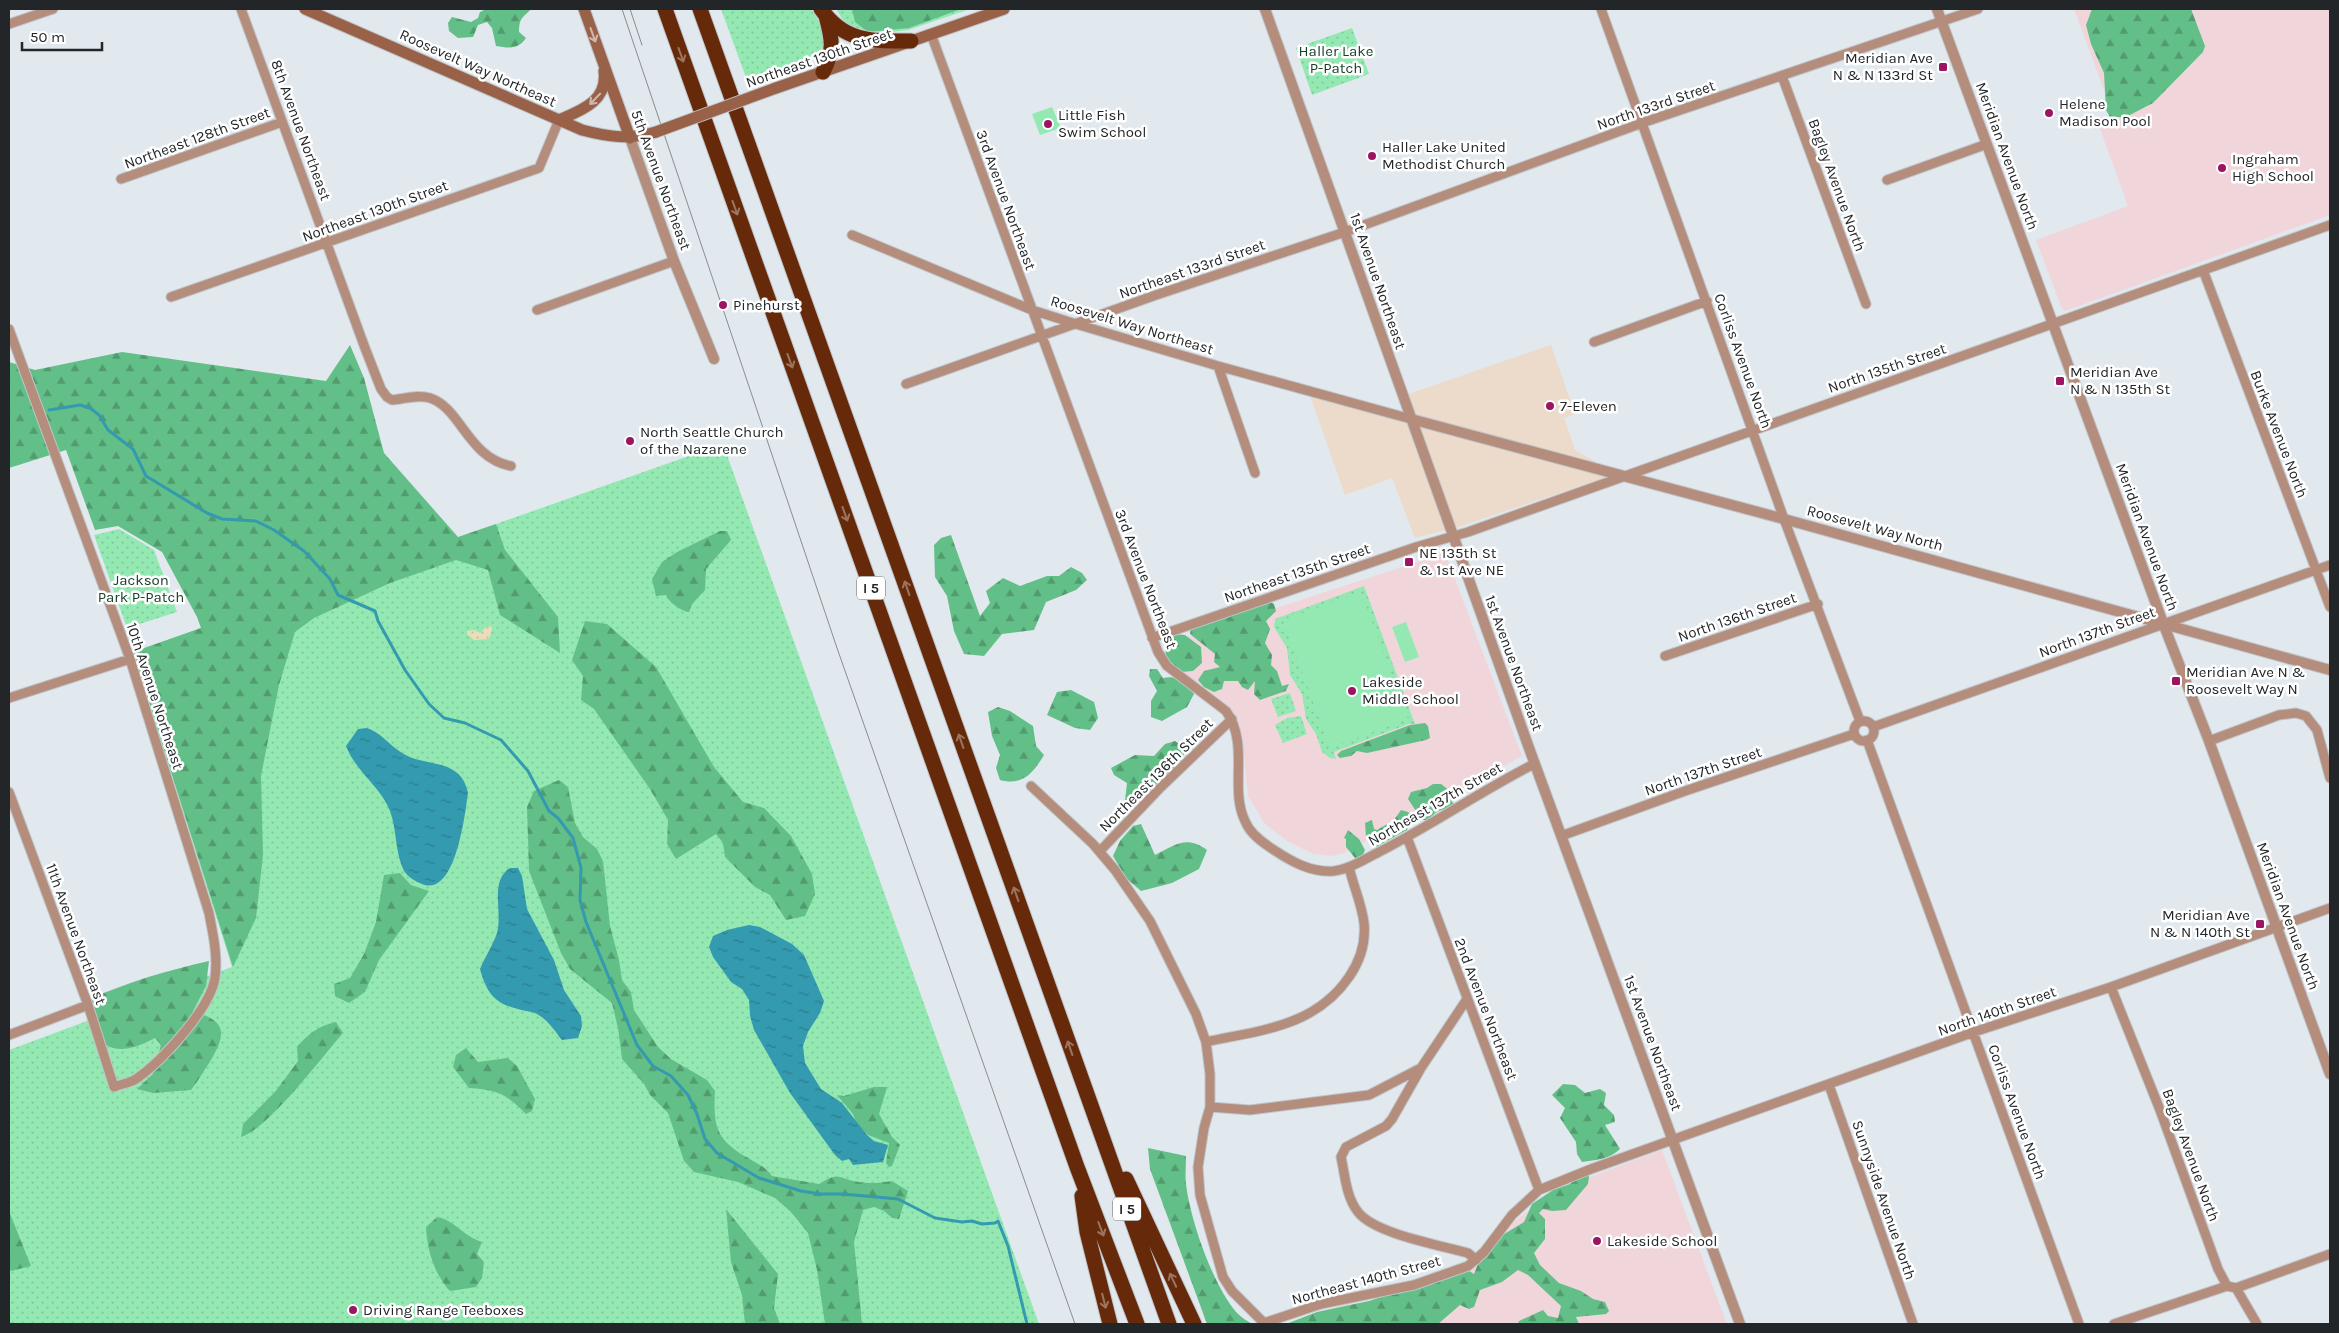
<svg xmlns="http://www.w3.org/2000/svg" width="2339" height="1333" viewBox="0 0 2339 1333" font-family="Karla,sans-serif">
	<style>
		.commercial { fill: #ecdaca }
		.education { fill: #f0d6da }
		.green { fill: url(#green-dots) }
		.forest { fill: url(#forest-firs) }
		.sand { fill: url(#sand-dots) }
		.pitch { fill: #94e9b3 }
		.water { fill: url(#water-ripples) }
		.lines { fill: none; stroke-linecap: round; stroke-linejoin: round }
		.stream { stroke: #349aaf; stroke-width: 3 }
		.minor-casing { stroke: #bfc5ca; stroke-width: 11 }
		.tertiary-casing { stroke: #bfc5ca; stroke-width: 12 }
		.secondary-casing { stroke: #bfc5ca; stroke-width: 13 }
		.motorway-casing { stroke: #bfc5ca; stroke-width: 17 }
		.minor { stroke: #b48d7c; stroke-width: 9 }
		.tertiary { stroke: #b48d7c; stroke-width: 10 }
		.secondary { stroke: #986148; stroke-width: 11 }
		.motorway { stroke: #662a0b; stroke-width: 15 }
		.tram { stroke: #888d91; stroke-width: 1 }
		.secondary-bridge-casing { stroke: #bfc5ca; stroke-width: 13; stroke-linecap: butt }
		.secondary-bridge { stroke: #986148; stroke-width: 11 }
		.oneway { stroke: #d1b8ad }
		.oneway2 { stroke: #9c7560 }
		.poi-dot { fill: #9d1463; stroke: #fff; stroke-width: 2 }
		.labels { text-anchor: middle; dominant-baseline: central; stroke-width: 5; stroke-linejoin: round; paint-order: stroke }
		.shield { fill: #fff; stroke: #656768; stroke-width: 1 }
		.shield-label { font-size: 14px; font-weight: bold; fill: #232628 }
		.park-label { font-size: 15px; fill: #194029; stroke: #fff }
		.street-label { font-size: 15px; fill: #232628; stroke: #fff }
		.poi-label { font-size: 15px; fill: #232628; stroke: #fff; text-anchor: start }
	</style>
	<defs>
		<pattern id="green-dots" width="8" height="8" patternUnits="userSpaceOnUse" patternTransform="scale(1.25)"><rect width="8" height="8" fill="#94e9b3"/><path d="M2 2h.1M6 6h.1" fill="none" stroke="#7fc89a" stroke-width="1.8" stroke-linecap="round"/></pattern>
		<pattern id="forest-firs" width="22" height="20" patternUnits="userSpaceOnUse" patternTransform="scale(1.25)"><rect width="22" height="20" fill="#63bf88"/><path d="M5 1l3.5 6h-7zM16 11l3.5 6h-7z" fill="#519b6f"/></pattern>
		<pattern id="sand-dots" width="8" height="8" patternUnits="userSpaceOnUse" patternTransform="scale(1.25)"><rect width="8" height="8" fill="#e8deb9"/><path d="M2 2h.1M6 6h.1" fill="none" stroke="#c7be9f" stroke-width="1.8" stroke-linecap="round"/></pattern>
		<pattern id="water-ripples" width="26" height="14" patternUnits="userSpaceOnUse" patternTransform="scale(1.25)"><rect width="26" height="14" fill="#349aaf"/><path d="M2 4q2-2 4 0t4 0M15 11q2-2 4 0t4 0" fill="none" stroke="#2c7d8e"/></pattern>
	</defs>
	<rect width="100%" height="100%" fill="#e1e8ee"/>
	<path class="commercial" d="M1551 345 1575 414 1564 418 1575 450 1622 477 1589 483 1461 526 1415 538 1392 478 1345 495 1308 390 1411 419 1403 396Z"/>
	<path class="education" d="M2074 9H2330V215L2065 311 2061 306 2036 240 2128 206 2100 129 2114 117Z
		M1445 553 1522 756 1344 853 1332 856 1313 854 1287 841 1264 823 1248 796 1242 736 1229 709 1183 672 1170 655 1169 643Z
		M1662 1150 1727 1324H1286L1317 1312 1345 1305 1394 1298 1460 1274 1481 1261 1513 1223 1538 1202 1577 1182Z"/>
	<path class="green" d="M721 9H811L823 27 825 55 748 83Z
		M836 9H970L908 30 868 35 844 22Z
		M1352 28 1369 74 1312 95 1296 48Z
		M723 444 1039 1324H9V1050L232 967 133 652Z
		M119 529 154 550 177 612 127 628 94 535Z
		M1364 586 1415 724H1409L1334 752 1336 759 1330 758 1322 752 1316 734 1306 719 1302 694 1290 675 1287 648 1274 627 1275 619Z
		M1290 693 1296 711 1278 717 1271 699Z
		M1301 716 1307 734 1283 743 1275 725 1287 718Z"/>
	<path class="forest" d="M486 9H531C523 18 519 17 519 32L526 38C518 50 508 48 496 46L492 28 487 22 478 25 473 37 458 38 449 31 448 23 452 17 471 22 478 18 480 12Z
		M852 9H961L909 28 868 32 855 22Z
		M2092 9H2191L2205 46 2203 52 2153 103 2126 117H2110L2106 110 2104 73 2091 44 2086 25Z
		M350 345 364 378 384 453 458 537 496 524 505 550 558 617 560 653 500 615 488 570 456 560 390 583 314 618 295 632 279 685 261 776 263 855 256 918 233 967 133 652 201 628 197 617 162 552 118 526 95 530 66 450 9 468V362L35 370 122 352 326 381Z
		M720 531H727L731 540 706 569 705 590 692 604 689 612C683 612 668 602 666 595L656 596 652 579 662 562 677 552Z
		M951 535 980 616 990 603 986 591 1003 578 1020 586 1047 576H1059L1071 567 1082 573 1087 580 1076 590 1046 602 1034 630 1002 634 984 656 964 654 954 631 947 596 935 577 934 545 941 538Z
		M1269 601 1274 604 1276 611 1266 621 1270 629 1265 643 1272 655 1271 665 1277 671 1282 686 1289 684 1286 691 1260 700 1254 694 1255 681 1248 690 1242 687 1238 681H1224L1222 689 1214 692 1204 687 1198 680 1204 671 1220 667 1214 662 1215 654 1190 634 1191 627Z
		M585 621 607 624 656 667 714 767 743 802 764 808 791 836 812 874 815 894 805 916 786 920 770 895 755 887 725 857 723 843 716 834 676 859 667 844 668 820 650 789 594 709 581 700 583 676 572 660Z
		M1174 634 1185 635 1201 647 1202 663 1193 671 1181 672 1166 658 1165 644Z
		M1150 669H1157L1163 678C1179 675 1186 682 1194 694L1187 707 1162 721 1151 717V701L1157 691 1149 676Z
		M1071 690 1094 702 1098 718 1090 730 1075 728 1047 715 1057 692Z
		M998 707 1010 711 1033 726 1036 746 1044 755C1033 773 1023 786 1000 780L996 768 1000 755 992 736 988 712Z
		M1425 723 1428 726 1430 738 1426 740 1367 753 1357 751 1351 756 1340 758 1337 755 1341 751 1410 725Z
		M1175 741 1185 748 1182 763 1136 803 1125 801 1127 783 1114 775 1111 768 1135 755 1154 756 1165 744Z
		M559 780 568 787 575 823 583 837 597 849 603 861 610 926 619 960 622 980 631 992 634 1010 658 1047 671 1059 707 1080 715 1091C713 1126 716 1140 748 1158 758 1164 766 1167 772 1176L819 1184C841 1170 838 1179 859 1182 871 1184 880 1183 892 1181L908 1191 899 1219 892 1218 884 1211 874 1207 863 1210 854 1242 862 1324H825L817 1270 808 1233 791 1212 775 1198 738 1182 694 1172 684 1161 668 1113 650 1095 644 1084 622 1059 618 1028 612 1003 570 969 561 953 529 871 527 807 534 791Z
		M1433 784H1441L1450 791V799L1454 804 1450 809C1441 809 1434 812 1429 820H1422L1408 799 1411 792 1427 788Z
		M1401 810 1408 812 1414 816V822L1408 826 1407 830 1376 847 1371 845 1372 841 1366 837 1365 823 1372 820 1374 829 1377 830 1394 820Z
		M1141 824 1155 855C1176 845 1186 835 1207 850L1199 869 1172 883 1141 891 1126 878 1113 856 1120 841 1133 826Z
		M1348 830 1359 839 1365 850 1362 857 1355 858 1346 847V839L1344 838Z
		M400 873 411 885 429 891 379 960 365 992 349 1003 335 996 334 984 350 978 364 954 376 922 384 875Z
		M209 961 206 986 193 1011C226 1021 227 1032 211 1060 204 1070 199 1080 191 1090L153 1093 137 1089 153 1074 161 1045 155 1038C140 1046 121 1054 106 1045L90 999C131 981 165 971 209 961Z
		M336 1022 343 1033C322 1057 268 1129 241 1137L243 1124 275 1092 298 1061 297 1047C308 1034 318 1026 336 1022Z
		M466 1048 478 1062 508 1058 517 1066 535 1099 532 1111 526 1114C507 1094 497 1090 469 1088L453 1067 456 1055Z
		M1563 1084 1575 1085 1585 1093 1600 1089 1606 1093 1604 1105 1614 1115 1615 1122 1605 1125 1620 1149C1610 1159 1596 1160 1582 1162L1577 1154 1576 1142 1560 1118 1565 1108 1552 1095Z
		M874 1087H887L879 1114 892 1137 900 1145 892 1166 889 1167 886 1163 889 1143 868 1135 857 1125 853 1114 837 1095 844 1096Z
		M1148 1148 1186 1156C1186 1165 1185 1175 1186 1184 1190 1219 1213 1286 1237 1313 1241 1317 1247 1321 1252 1324H1207L1150 1169Z
		M1587 1173 1589 1176 1588 1184 1566 1210 1552 1211 1543 1209 1539 1213 1545 1219V1239L1534 1253 1540 1265 1559 1283 1581 1291 1593 1299 1605 1302 1609 1311 1606 1314 1576 1317 1579 1324H1518L1519 1321 1543 1310 1548 1316 1558 1318 1561 1306 1528 1275 1518 1270 1502 1282 1480 1290 1474 1307 1469 1309 1460 1305 1438 1324H1286L1317 1312 1369 1301 1466 1269 1474 1274 1478 1264 1501 1236 1524 1222 1532 1204 1553 1190 1570 1184 1577 1177Z
		M726 1209 778 1274 774 1308 780 1324H745L742 1295 731 1262Z
		M9 1211 31 1266 11 1271 9 1268Z
		M437 1217C453 1219 463 1236 482 1242L477 1254 484 1262 482 1278 476 1287 450 1291C434 1274 427 1249 426 1227Z"/>
	<path class="sand" d="M491 626 492 630 489 639 474 640 467 634V631L474 630 480 633 486 627Z"/>
	<path class="pitch" d="M1052 107 1061 128 1040 135 1032 114Z
		M1361 592 1408 719 1330 748 1283 620Z
		M1406 622 1419 657 1405 662 1392 627Z"/>
	<path class="water" d="M367 728C382 733 389 745 402 753 426 768 461 757 468 793 465 813 456 898 422 884 416 882 408 877 404 871 395 853 397 830 390 811 381 787 356 772 346 746L358 729Z
		M510 868H518L522 876 527 909 554 960 564 990 581 1016 582 1026 578 1038 562 1040C554 1030 548 1020 537 1014 531 1011 524 1011 518 1009 494 1004 486 991 480 969 485 957 493 945 497 933 503 912 489 881 510 868Z
		M749 925 760 927 792 944 804 955 824 1001 820 1013 808 1032 803 1046 805 1063 821 1089 842 1103 867 1135 874 1141 888 1145 883 1162 853 1165 849 1159 842 1161 835 1155 790 1093 754 1030 750 1016 749 1000 742 989 731 982 713 957 709 947 713 936 727 930Z"/>
	<g class="lines">
		<path class="stream" d="M49 410 80 405 90 408 99 415 108 430 133 449 146 476 207 513 222 519 256 521 274 530 304 551 330 579 338 595 375 611 378 621 405 670 429 704 444 718 465 723 501 740 528 771 549 811 558 818 573 838 581 868 580 900 586 922 637 1045 653 1066 671 1076 688 1095 697 1114 705 1139 717 1153 759 1178 801 1191 820 1194H843L898 1199 935 1218 962 1222 972 1221 982 1224 995 1223 998 1221 1008 1246 1027 1324"/>
		<defs>
			<path id="minor" d="M241 9 365 348 381 389 387 397 392 400C405 399 418 394 430 398 461 408 468 458 511 466
				M1601 9 1784 519 1860 721
				M9 24 53 9
				M931 34 1158 652 1167 666 1226 711C1250 744 1229 788 1245 821 1250 834 1263 843 1274 850 1292 862 1312 873 1334 871 1350 869 1365 859 1379 852 1432 825 1481 791 1534 764
				M1782 76 1866 304
				M121 179 282 122
				M1887 180 1987 144
				M852 235 1032 310 1076 324 1218 366 1411 419
				M2203 270 2330 607
				M171 297 539 168 559 120
				M537 310 674 261
				M9 329 130 659 209 913C213 934 218 956 215 978 210 1009 162 1061 136 1079 130 1083 121 1084 114 1087L88 1005 9 792
				M1594 342 1707 301
				M1218 366 1255 473
				M906 384 1156 295 1345 232 1642 123 1978 9
				M1152 638 1416 547 1468 532 2330 225
				M1665 656 1818 604
				M9 698 130 659
				M1854 731a10 10 0 1 1 20 0a10 10 0 1 1-20 0Z
				M1873 727 2330 565
				M1867 740 2079 1324
				M2209 741 2279 715 2296 713 2306 716 2317 730 2330 778
				M1031 786 1093 844 1115 870 1150 921 1196 1014 1206 1042 1210 1074V1107L1204 1128 1198 1167 1200 1195 1223 1277 1232 1291 1265 1324
				M1561 836 1685 791 1854 734
				M1407 837 1539 1190
				M1100 851 1161 787 1232 719
				M2111 987 2160 1110 2218 1269 2227 1286 2236 1288 2257 1324
				M9 1035 88 1005
				M1206 1042C1260 1030 1315 1027 1349 977 1360 961 1366 943 1364 923 1362 905 1353 885 1349 867
				M1421 1068 1392 1119 1386 1126 1346 1147 1341 1157C1345 1175 1346 1197 1358 1212 1375 1234 1440 1245 1468 1253L1476 1260
				M1829 1085 1913 1324
				M1210 1107 1250 1110 1369 1095 1421 1068 1467 999
				M2236 1288 2330 1254
				M1264 1323 1321 1304 1414 1285 1468 1266 1484 1252 1512 1215 1539 1190 1591 1169 1974 1032 2111 987 2330 908
				M2114 1324 2227 1286"/>
			<path id="tertiary" d="M1265 9 1529 748 1740 1324
				M1937 9 2163 623 2209 741 2330 1074
				M630 138 674 261 714 359
				M1411 419 1784 519 2330 670"/>
			<path id="secondary" d="M305 9 582 130C609 137 629 140 656 132
				M584 9 630 138
				M776 88 1004 9
				M559 120C582 110 608 101 604 71"/>
			<path id="motorway" d="M665 9 1077 1167 1137 1324
				M700 9 1169 1324
				M821 9C845 43 873 41 911 41
				M823 72C835 49 832 39 826 16
				M1126 1179 1194 1324
				M1082 1196 1087 1232 1110 1324"/>
		</defs>
		<use href="#minor" class="minor-casing"/>
		<use href="#tertiary" class="tertiary-casing"/>
		<use href="#secondary" class="secondary-casing"/>
		<use href="#motorway" class="motorway-casing"/>
		<use href="#minor" class="minor"/>
		<use href="#tertiary" class="tertiary"/>
		<use href="#secondary" class="secondary"/>
		<use href="#motorway" class="motorway"/>
		<path class="tram" d="M622 9 837 648 1075 1324
			M630 9 642 45"/>
		<defs>
			<path id="secondary-bridge" d="M656 132 776 88"/>
		</defs>
		<use href="#secondary-bridge" class="secondary-bridge-casing"/>
		<use href="#secondary-bridge" class="secondary-bridge"/>
	</g>
	<defs><path id="oneway-shaft" d="M-6 0H5M1.5-3L5.5 0L1.5 3" fill="none" stroke-width="1.6" stroke-linecap="round" stroke-linejoin="round" transform="scale(1.25)"/></defs>
	<g class="oneway">
		<use href="#oneway-shaft" transform="translate(593 35) rotate(70)"/>
		<use href="#oneway-shaft" transform="translate(595 99) rotate(134)"/>
	</g>
	<g class="oneway2">
		<use href="#oneway-shaft" transform="translate(681 55) rotate(70)"/>
		<use href="#oneway-shaft" transform="translate(735 208) rotate(70)"/>
		<use href="#oneway-shaft" transform="translate(790 361) rotate(70)"/>
		<use href="#oneway-shaft" transform="translate(845 514) rotate(70)"/>
		<use href="#oneway-shaft" transform="translate(907 588) rotate(-109)"/>
		<use href="#oneway-shaft" transform="translate(961 741) rotate(-109)"/>
		<use href="#oneway-shaft" transform="translate(1016 894) rotate(-109)"/>
		<use href="#oneway-shaft" transform="translate(1070 1048) rotate(-109)"/>
		<use href="#oneway-shaft" transform="translate(1101 1229) rotate(69)"/>
		<use href="#oneway-shaft" transform="translate(1173 1280) rotate(-115)"/>
		<use href="#oneway-shaft" transform="translate(1104 1301) rotate(76)"/>
	</g>
	<g class="poi-dot">
		<rect x="1938" y="62" width="10" height="10" rx="2.5"/>
		<circle cx="2049" cy="113" r="5"/>
		<circle cx="1048" cy="124" r="5"/>
		<circle cx="1372" cy="156" r="5"/>
		<circle cx="2222" cy="168" r="5"/>
		<circle cx="723" cy="305" r="5"/>
		<rect x="2055" y="376" width="10" height="10" rx="2.5"/>
		<circle cx="1550" cy="406" r="5"/>
		<circle cx="630" cy="441" r="5"/>
		<rect x="1404" y="557" width="10" height="10" rx="2.5"/>
		<rect x="2171" y="676" width="10" height="10" rx="2.5"/>
		<circle cx="1352" cy="691" r="5"/>
		<rect x="2255" y="919" width="10" height="10" rx="2.5"/>
		<circle cx="1597" cy="1241" r="5"/>
		<circle cx="353" cy="1310" r="5"/>
	</g>
	<g class="labels">
		<g class="shield">
			<rect x="857" y="576.5" width="28" height="23" rx="4"/>
			<rect x="1113" y="1197.5" width="28" height="23" rx="4"/>
		</g>
		<g class="shield-label">
			<text x="871" y="588">I 5</text>
			<text x="1127" y="1209">I 5</text>
		</g>
		<g class="park-label">
			<text x="1336" y="51">Haller Lake<tspan x="1336" dy="17">P-Patch</tspan></text>
			<text x="141" y="580">Jackson<tspan x="141" dy="17">Park P-Patch</tspan></text>
		</g>
		<g class="street-label">
			<text transform="translate(819 58) rotate(-19)">Northeast 130th Street</text>
			<text transform="translate(478 68) rotate(24)">Roosevelt Way Northeast</text>
			<text transform="translate(1656 105) rotate(-19)">North 133rd Street</text>
			<text transform="translate(301 130) rotate(70)">8th Avenue Northeast</text>
			<text transform="translate(197 138) rotate(-20)">Northeast 128th Street</text>
			<text transform="translate(2007 156) rotate(70)">Meridian Avenue North</text>
			<text transform="translate(661 180) rotate(70)">5th Avenue Northeast</text>
			<text transform="translate(1837 185) rotate(70)">Bagley Avenue North</text>
			<text transform="translate(1006 200) rotate(70)">3rd Avenue Northeast</text>
			<text transform="translate(375 211) rotate(-20)">Northeast 130th Street</text>
			<text transform="translate(1192 269) rotate(-19)">Northeast 133rd Street</text>
			<text transform="translate(1378 281) rotate(71)">1st Avenue Northeast</text>
			<text transform="translate(1132 325) rotate(17)">Roosevelt Way Northeast</text>
			<text transform="translate(1743 361) rotate(70)">Corliss Avenue North</text>
			<text transform="translate(1887 368) rotate(-19)">North 135th Street</text>
			<text transform="translate(2279 434) rotate(69)">Burke Avenue North</text>
			<text transform="translate(1875 528) rotate(15)">Roosevelt Way North</text>
			<text transform="translate(2147 537) rotate(70)">Meridian Avenue North</text>
			<text transform="translate(1297 573) rotate(-19)">Northeast 135th Street</text>
			<text transform="translate(1146 579) rotate(69)">3rd Avenue Northeast</text>
			<text transform="translate(1737 617) rotate(-19)">North 136th Street</text>
			<text transform="translate(2097 632) rotate(-20)">North 137th Street</text>
			<text transform="translate(1514 663) rotate(70)">1st Avenue Northeast</text>
			<text transform="translate(155 696) rotate(72)">10th Avenue Northeast</text>
			<text transform="translate(1703 771) rotate(-19)">North 137th Street</text>
			<text transform="translate(1156 775) rotate(-45)">Northeast 136th Street</text>
			<text transform="translate(1435 804) rotate(-30)">Northeast 137th Street</text>
			<text transform="translate(2288 916) rotate(70)">Meridian Avenue North</text>
			<text transform="translate(76 934) rotate(70)">11th Avenue Northeast</text>
			<text transform="translate(1486 1009) rotate(69)">2nd Avenue Northeast</text>
			<text transform="translate(1997 1011) rotate(-19)">North 140th Street</text>
			<text transform="translate(1653 1043) rotate(70)">1st Avenue Northeast</text>
			<text transform="translate(2017 1112) rotate(70)">Corliss Avenue North</text>
			<text transform="translate(2191 1155) rotate(70)">Bagley Avenue North</text>
			<text transform="translate(1884 1200) rotate(71)">Sunnyside Avenue North</text>
			<text transform="translate(1366 1280) rotate(-15)">Northeast 140th Street</text>
		</g>
		<g class="poi-label">
			<text x="1933" y="58" text-anchor="end">Meridian Ave<tspan x="1933" dy="17">N &amp; N 133rd St</tspan></text>
			<text x="2059" y="104">Helene<tspan x="2059" dy="17">Madison Pool</tspan></text>
			<text x="1058" y="115">Little Fish<tspan x="1058" dy="17">Swim School</tspan></text>
			<text x="1382" y="147">Haller Lake United<tspan x="1382" dy="17">Methodist Church</tspan></text>
			<text x="2232" y="159">Ingraham<tspan x="2232" dy="17">High School</tspan></text>
			<text x="733" y="305">Pinehurst</text>
			<text x="2070" y="372">Meridian Ave<tspan x="2070" dy="17">N &amp; N 135th St</tspan></text>
			<text x="1560" y="406">7-Eleven</text>
			<text x="640" y="432">North Seattle Church<tspan x="640" dy="17">of the Nazarene</tspan></text>
			<text x="1419" y="553">NE 135th St<tspan x="1419" dy="17">&amp; 1st Ave NE</tspan></text>
			<text x="2186" y="672">Meridian Ave N &amp;<tspan x="2186" dy="17">Roosevelt Way N</tspan></text>
			<text x="1362" y="682">Lakeside<tspan x="1362" dy="17">Middle School</tspan></text>
			<text x="2250" y="915" text-anchor="end">Meridian Ave<tspan x="2250" dy="17">N &amp; N 140th St</tspan></text>
			<text x="1607" y="1241">Lakeside School</text>
			<text x="363" y="1310">Driving Range Teeboxes</text>
		</g>
	</g>
	<rect width="2339" height="1333" fill="none" stroke="#232628" stroke-width="20"/>
	<path d="M22 42v8h80v-8" fill="none" stroke="#232628" stroke-width="2.5"/>
	<text x="30" y="42" font-size="15" fill="#232628" stroke="#ffffff" stroke-width="4" paint-order="stroke">50 m</text>
</svg>
